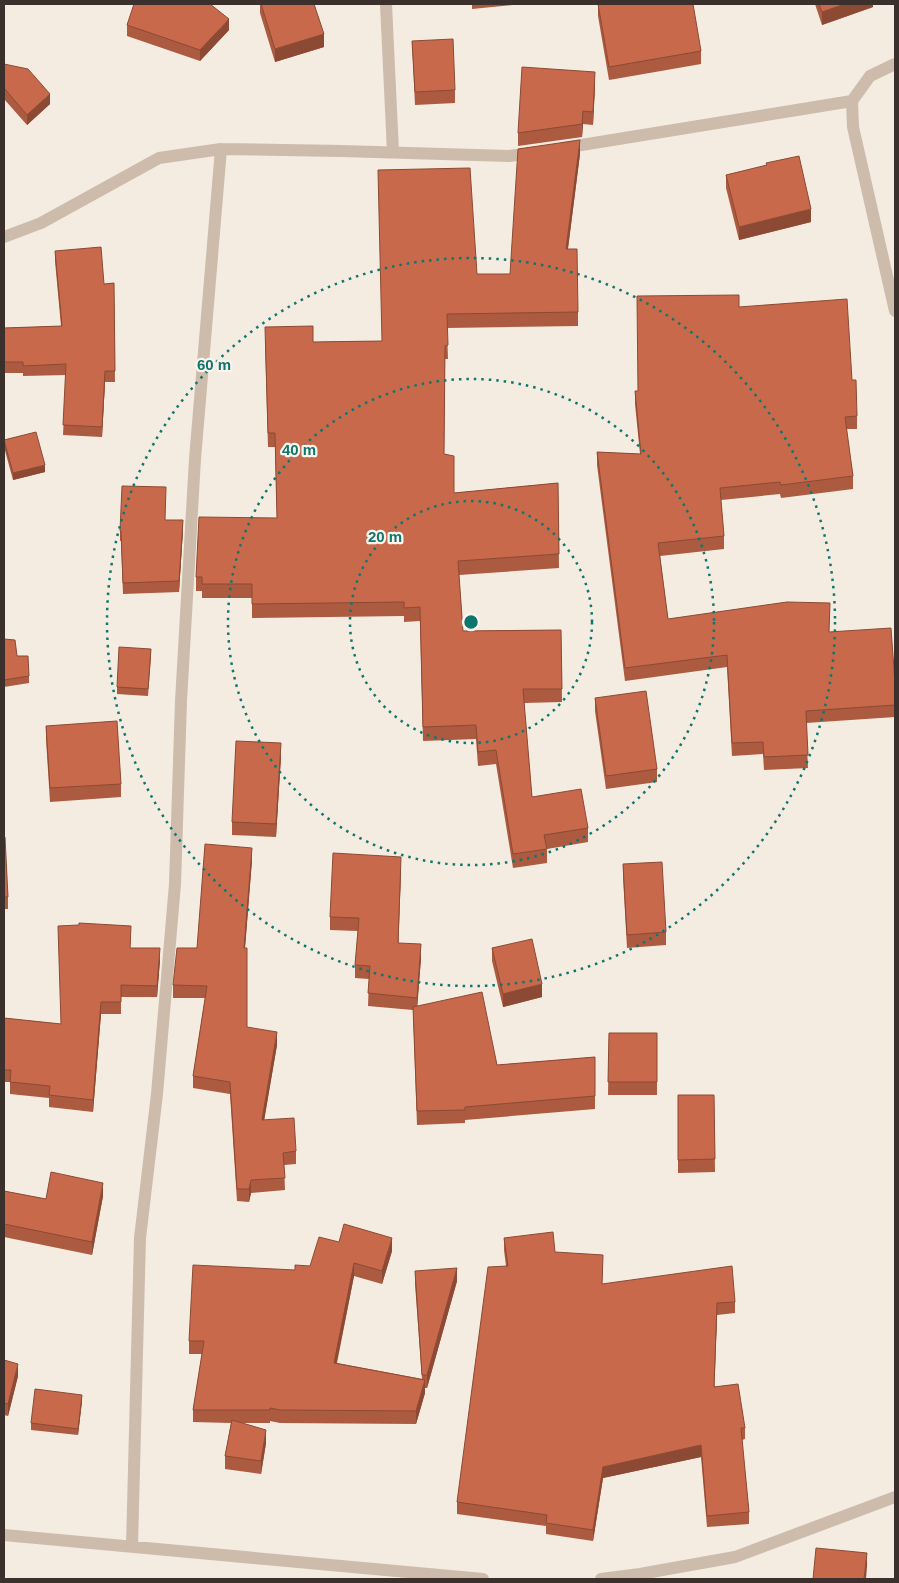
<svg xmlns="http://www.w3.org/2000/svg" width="899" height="1583" viewBox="0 0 899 1583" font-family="Arial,sans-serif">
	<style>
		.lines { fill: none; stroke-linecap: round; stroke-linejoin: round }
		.minor { stroke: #cdbbac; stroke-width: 12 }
		.wall { fill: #ac5a40 }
		.shaded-wall { fill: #8c4a34 }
		.building { fill: #c8694b; stroke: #8c4a34 }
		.ring { fill: none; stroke: #0f766e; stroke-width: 2.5; stroke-dasharray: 2.5 5 }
		.centre { fill: #0f766e; stroke: #fbf5ee; stroke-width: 2.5 }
		.ring-label { font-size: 15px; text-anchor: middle; font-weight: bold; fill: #0f766e; stroke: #fbf5ee; stroke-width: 4.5; stroke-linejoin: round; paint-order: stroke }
	</style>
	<rect width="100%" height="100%" fill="#f4ebe1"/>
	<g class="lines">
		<path class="minor" d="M386 4 393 152
			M895 64 870 76 852 101 853 127 895 311
			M563 148 852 101
			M4 237 41 223 159 158 221 149 342 151 509 156 533 153
			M4 1535 483 1579
			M132 1546 140 1238 157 1094 175 884 181 701 195 459 221 149
			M601 1579 640 1574 735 1557 895 1497"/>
	</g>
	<path class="wall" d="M260 4H314L324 47 275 62 260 13Z
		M472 4H522L472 9Z
		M598 4 701 51V64L609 80 598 16Z
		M815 4H873V7L822 25Z
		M127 25 229 30 200 61 127 36Z
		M412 41 455 90V103L415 105Z
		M4 64 50 104 27 125 4 99Z
		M595 86 593 125 583 124 582 137 518 146V133Z
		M580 154 568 249 578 312V326L447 328 448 359H445L444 454 454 493 558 483 559 568 459 575 463 631 561 630 562 702 524 703 532 797 588 828V842L547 849V863L513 868 496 764 478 766 476 739 423 741 420 621 404 622V616L252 618V598H202V591H196V577L277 518 275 447H268L265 341 313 342 382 341 477 274H510Z
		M766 163 811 222 739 240 726 188V175L766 166Z
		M55 251 104 284 114 283 115 382H105L102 437 63 435 66 375 23 376V373H4V328L61 326 55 261Z
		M739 307 852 380 857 416V429H846L853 476V489L781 498 780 494 721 500 724 536V549L660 556 668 619 829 632 895 683V717L806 723 808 768 764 770 763 754 732 756 727 667 625 681 597 465V452L640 454 635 404V391H638Z
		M4 440 45 472 13 480 4 447Z
		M165 520 183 530 179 592 123 594 121 541H120V531Z
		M4 639 17 656 29 676V683L4 687Z
		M151 656 148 696 117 694V687Z
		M595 698 657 769V782L606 789 595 711Z
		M46 726 121 784V797L50 802 46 739Z
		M281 756 276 837 232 835V822Z
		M4 837 8 897V909H4Z
		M252 860 245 948 247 1027 277 1045 264 1120 296 1151V1164L284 1165 285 1190 251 1193 249 1202 237 1201 230 1094 193 1088V1076L205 998H173V985Z
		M623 864 666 932V945L627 948 623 877Z
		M401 870 398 943 421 958 417 1006 497 1065 595 1057V1109L465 1120V1123L417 1125 413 1010 368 1006 369 979 355 978V965L358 931 330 930V917Z
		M131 938 130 948 160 960 157 997H121V1014H101L93 1112 49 1107V1098L10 1094V1082H4V1018L61 1024Z
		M492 948 542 997 503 1007 492 961Z
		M609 1033H657V1095H608Z
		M678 1095H714L715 1172 678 1173Z
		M4 1191 46 1199 103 1196 92 1255 4 1237Z
		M504 1238 555 1252 603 1266 602 1284 735 1302V1313L717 1315 714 1387 745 1428V1439L742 1440 749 1512V1524L707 1527 701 1457 603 1478 593 1541 546 1534V1526L457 1514V1502L506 1266 504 1250Z
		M339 1242 392 1251 382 1284 354 1276 337 1363 422 1379 415 1284V1271L457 1281 427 1388H425V1393L416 1424 280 1423 270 1421V1423H240L266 1443 261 1474 225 1469V1456L231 1423 193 1422V1410L202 1354H189V1341L310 1266Z
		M4 1360 18 1376 8 1416 4 1415Z
		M82 1401 78 1435 31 1430V1423Z"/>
	<path class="shaded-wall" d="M845 4H873V7L822 25V12Z
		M229 19V30L200 61V50Z
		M324 34V47L275 62V49Z
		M595 72V86L593 125V112Z
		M50 94V104L27 125V115Z
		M583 111V124L582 137V124Z
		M580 140V154L566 263V249Z
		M811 209V222L739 240V227Z
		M105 371V382L102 437V427Z
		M45 465V472L13 480V473Z
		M183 520V530L179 592V581Z
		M281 743V756L276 837V824Z
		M252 848V860L244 960V948Z
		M401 857V870L398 956V943Z
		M421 944V958L417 1011V998Z
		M160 948V960L157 997V986Z
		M542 984V997L503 1007V994Z
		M101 1002V1014L93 1112V1100Z
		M277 1032V1045L262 1133V1120Z
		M251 1180V1193L249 1202V1189Z
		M103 1183V1196L92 1255V1242Z
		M392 1238V1251L382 1284V1271Z
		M354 1263V1276L334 1375V1363Z
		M457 1268V1281L427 1388V1375Z
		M717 1303V1315L714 1399V1387Z
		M18 1364V1376L8 1416V1404Z
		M425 1380V1393L416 1424V1411Z
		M82 1395V1401L78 1435V1429Z
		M266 1430V1443L261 1474V1461Z
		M701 1445V1457L603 1478 593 1541V1530L603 1467Z
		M867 1553V1566L866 1579H864Z"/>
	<path class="building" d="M134 4H210L229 19 200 50 127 25Z
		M261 4H314L324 34 275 49Z
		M598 4H693L701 51 609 67Z
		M819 4H845L822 12Z
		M453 39 455 90 415 92 412 41Z
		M4 64 28 69 50 94 27 115 4 88Z
		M522 67 595 72 593 112 583 111 582 124 518 133Z
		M580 140 566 249H577L578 312 447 314 448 345 445 346 444 454 454 456V493L558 483 559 554 458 561 463 631 561 630 562 689H523L532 797 581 789 588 828 544 835 547 849 513 854 496 750 478 752 476 725 423 727 420 607 404 608V602L252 604V584H202V577H196L199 517 277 518 275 433H268L265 327 313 326V342L382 341 378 170 470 168 477 274H510L518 149Z
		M799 156 811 209 739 227 726 175 767 165 766 163Z
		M101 247 104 284 114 283 115 371H105L102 427 63 425 66 364 23 366V362H4V328L62 326 55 251Z
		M739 295V307L847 299 852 380H856L857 416 845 417 853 476 781 485 780 482 720 488 724 536 658 543 668 619 787 602 830 603 829 632 891 628 895 683V705L806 711 808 755 764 757 763 742 732 743 727 655 625 668 597 452 641 454 635 391H638L637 296Z
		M36 432 45 465 13 473 4 440Z
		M122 486 166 487 165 520H183L179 581 123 583 121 531H120Z
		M4 639 15 640 17 656H28L29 676 4 680Z
		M119 647 151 649 148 689 117 687Z
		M646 691 657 769 606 776 595 698Z
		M117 721 121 784 50 788 46 726Z
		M236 741 281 743 276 824 232 822Z
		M4 837H5L8 897H4Z
		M205 844 252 848 244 948H247V1027L277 1032 262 1120 294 1118 296 1151 283 1153 285 1178 251 1180 249 1189H237L230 1082 193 1076 207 986 173 985 177 948H197Z
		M333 853 401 857 398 943 421 944 417 998 368 993 370 966 355 965 359 918 330 917Z
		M662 862 666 932 627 935 623 864Z
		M79 923 131 926 130 948H160L157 986 121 985V1002H101L93 1100 49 1095 50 1086 10 1082 11 1070H4V1018L61 1024 58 926 79 925Z
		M532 939 542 984 503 994 492 948Z
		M482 992 497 1065 595 1057V1096L465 1107V1110L417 1111 413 1007Z
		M609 1033H657V1082H608Z
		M678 1095H714L715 1159 678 1160Z
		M51 1172 103 1183 92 1242 4 1224V1191L46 1199Z
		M344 1224 392 1238 382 1271 354 1263 334 1363 425 1380 416 1411 280 1410 270 1408V1410H193L204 1341H189L193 1265 295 1270V1265L310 1266 319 1237 339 1242Z
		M553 1232 555 1252 603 1255 602 1284 732 1266 735 1302 717 1303 714 1387 738 1384 745 1428H741L749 1512 707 1516 701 1445 603 1467 593 1530 546 1523 547 1515 457 1502 488 1267 508 1266 504 1238Z
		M457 1268 427 1375H422L415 1271Z
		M4 1360 18 1364 8 1404 4 1403Z
		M35 1389 82 1395 78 1429 31 1423Z
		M232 1420 266 1430 261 1461 225 1456Z
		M816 1548 867 1553 864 1579H813Z"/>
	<g class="ring">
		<circle cx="471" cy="622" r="121"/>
		<circle cx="471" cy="622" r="243"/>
		<circle cx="471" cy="622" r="364"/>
	</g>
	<circle cx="471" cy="622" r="8" class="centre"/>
	<g class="ring-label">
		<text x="214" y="370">60 m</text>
		<text x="299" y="455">40 m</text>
		<text x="385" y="542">20 m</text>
	</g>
	<rect width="899" height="1583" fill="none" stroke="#3b302b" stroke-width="10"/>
</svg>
